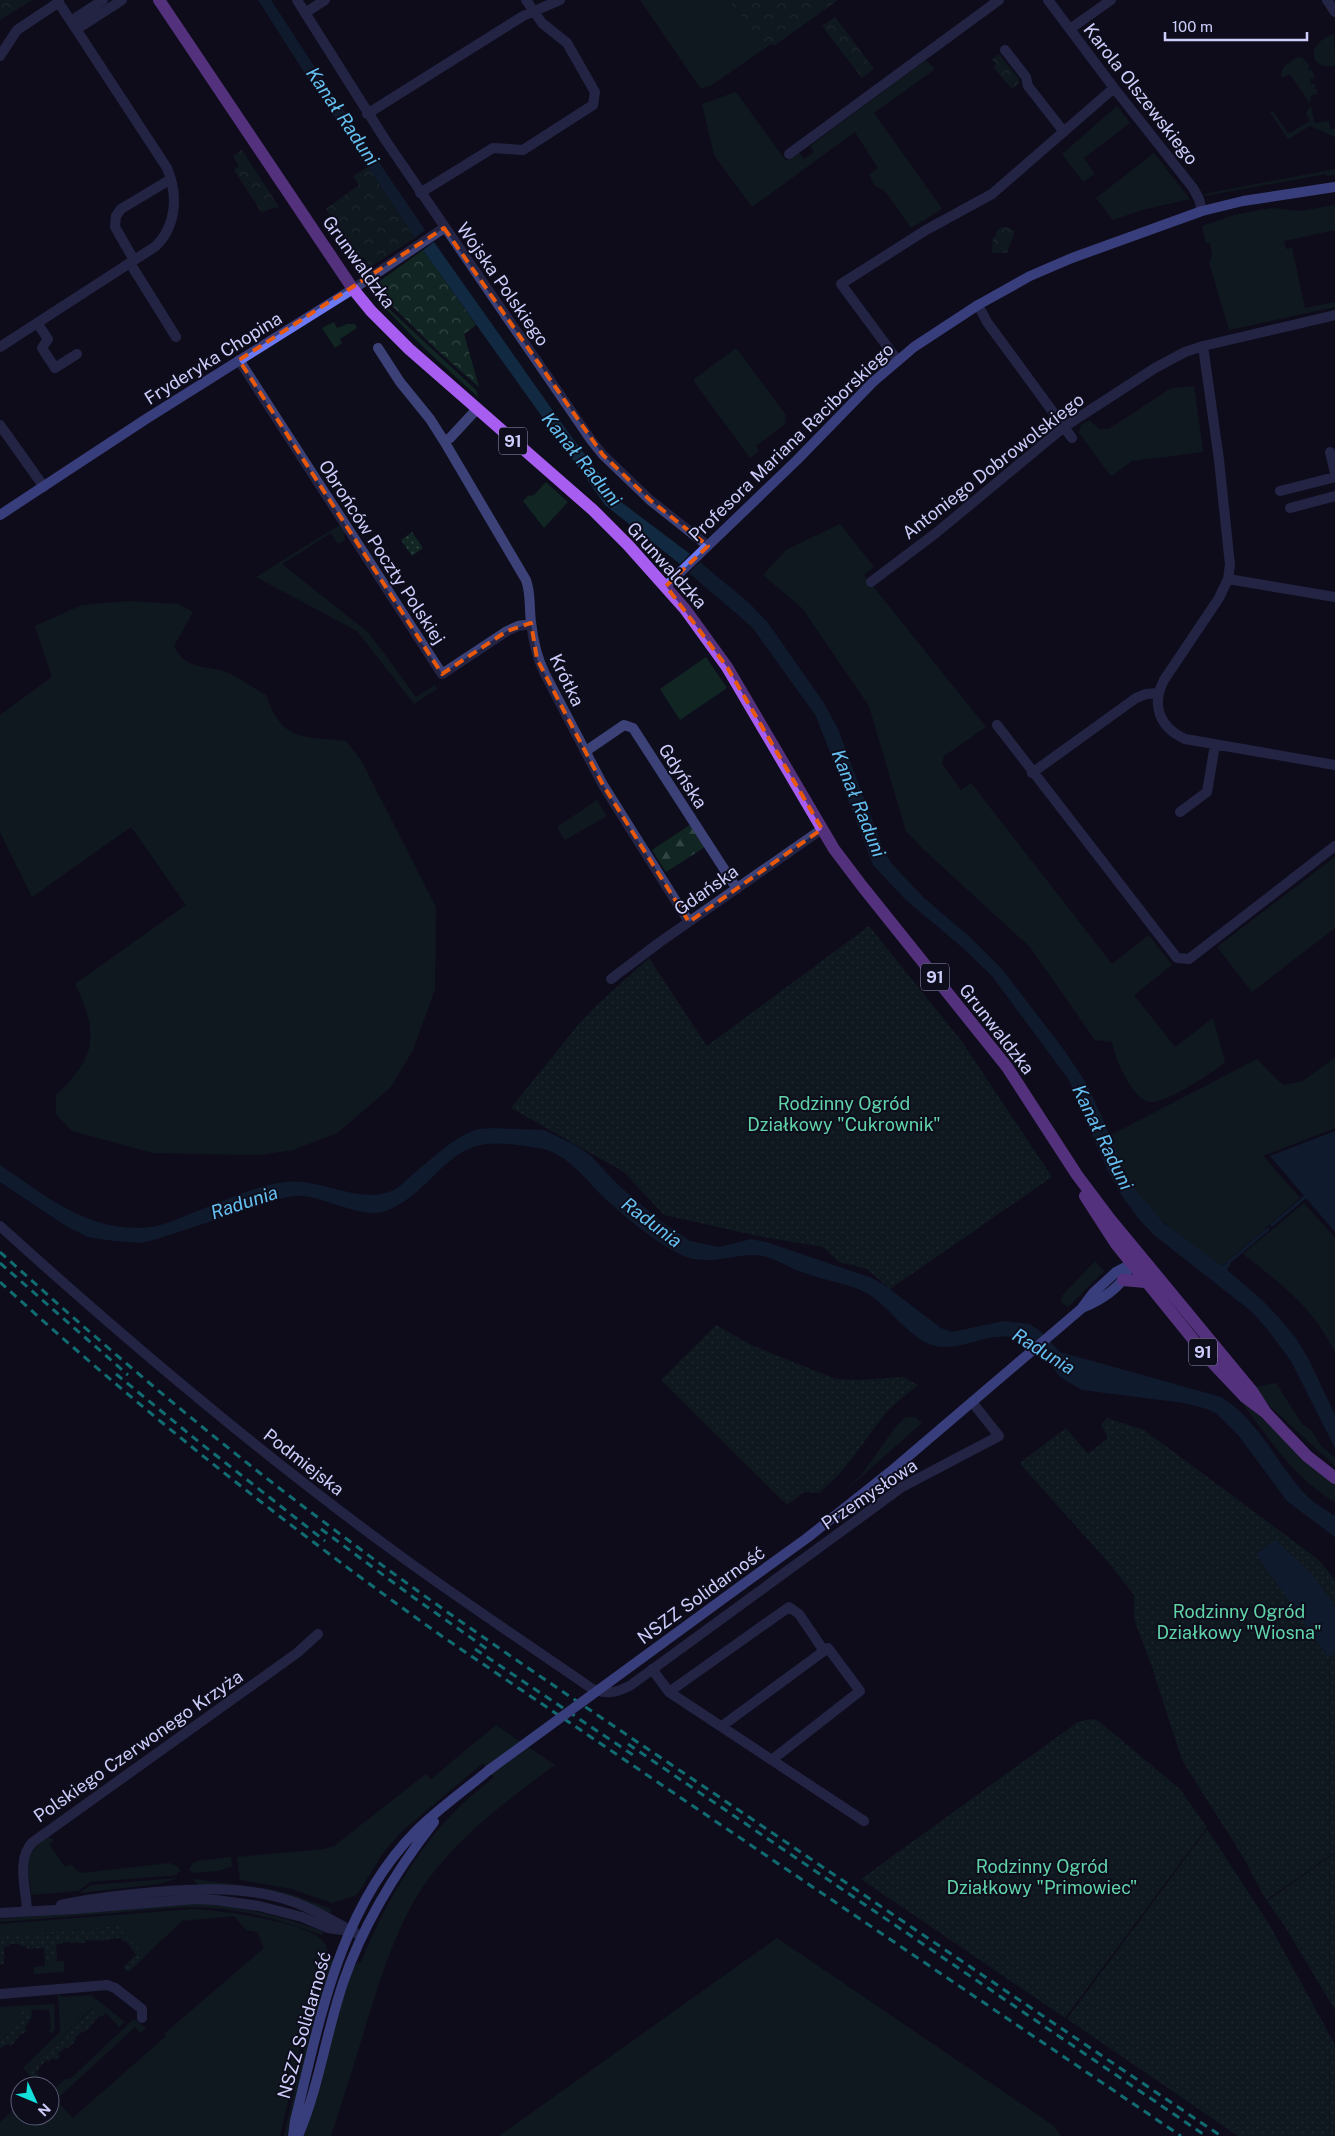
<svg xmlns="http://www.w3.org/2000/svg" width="1335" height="2136" viewBox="0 0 1335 2136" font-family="'Public Sans',sans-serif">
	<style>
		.grass { fill: #112622 }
		.forest { fill: url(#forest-firs) }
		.park { fill: url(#park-crowns) }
		.garden { fill: url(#garden-dots) }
		.water { fill: #112a41 }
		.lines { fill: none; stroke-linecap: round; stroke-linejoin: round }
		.stream { stroke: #112a41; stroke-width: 3 }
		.minor { stroke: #3c4177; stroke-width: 10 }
		.tertiary { stroke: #3c4177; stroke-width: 10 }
		.secondary { stroke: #6c79f2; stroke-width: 10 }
		.primary { stroke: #a85df1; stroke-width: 12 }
		.rail { stroke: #14e0dc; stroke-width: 3; stroke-dasharray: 8 6; stroke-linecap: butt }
		.secondary-bridge { stroke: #6c79f2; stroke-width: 10 }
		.marked { fill: none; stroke: #e8590c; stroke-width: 4; stroke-dasharray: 10 6; stroke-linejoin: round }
		.labels { text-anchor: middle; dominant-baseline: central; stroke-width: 4; stroke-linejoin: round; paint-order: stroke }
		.shield { fill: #0e0d1c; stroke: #9493b8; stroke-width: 1 }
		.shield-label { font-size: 16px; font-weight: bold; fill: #cdcdfb }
		.street-label { font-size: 18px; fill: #cdcdfb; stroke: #0e0d1c }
		.park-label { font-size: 18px; fill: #60d3a9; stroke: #0e0d1c }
		.water-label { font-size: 19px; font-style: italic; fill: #64c0f1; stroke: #0e0d1c }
	</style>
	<defs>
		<pattern id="forest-firs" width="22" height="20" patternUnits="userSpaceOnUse" patternTransform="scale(1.25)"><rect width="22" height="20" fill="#112622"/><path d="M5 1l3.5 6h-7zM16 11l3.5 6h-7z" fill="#324443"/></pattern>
		<pattern id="park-crowns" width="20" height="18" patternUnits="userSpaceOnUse" patternTransform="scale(1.25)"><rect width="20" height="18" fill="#112622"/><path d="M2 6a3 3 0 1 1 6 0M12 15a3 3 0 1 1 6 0" fill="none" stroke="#324443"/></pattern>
		<pattern id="garden-dots" width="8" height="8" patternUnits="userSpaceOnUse" patternTransform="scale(1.25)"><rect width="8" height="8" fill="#112622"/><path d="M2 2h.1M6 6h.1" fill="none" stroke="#324443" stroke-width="1.8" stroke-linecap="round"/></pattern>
	</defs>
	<rect width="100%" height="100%" fill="#0e0d1c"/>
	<path class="grass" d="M640 0H729L764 49 712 85 701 89Z
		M1334 34 1335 66C1307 70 1307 42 1334 34Z
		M1296 58C1303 56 1306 61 1310 67L1308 69 1309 71 1312 69 1315 78 1310 79 1311 84H1316L1314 89H1317V94L1311 95 1310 104 1290 74 1282 78C1279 67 1289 63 1296 58Z
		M926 60 935 69 874 113 942 209 911 228 885 191 875 186 869 175 878 168 855 132 752 207 714 155 702 104 736 92 786 161 799 152 804 159 814 152 810 146Z
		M1311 105 1314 123 1329 121 1330 129H1335V137L1310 126 1288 139 1270 112 1273 111 1287 132 1290 133 1310 121 1306 113Z
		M1117 106 1130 123 1084 158 1095 174 1083 182 1062 154Z
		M1154 153 1190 199 1142 210 1113 220 1096 198Z
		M1335 169V175L1327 176 1326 174 1205 196 1204 194Z
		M1335 205V230L1284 241 1286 249 1292 248 1305 308 1335 302V307L1229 330 1209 262 1212 256 1210 243H1206L1202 226 1234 215 1260 210 1273 208 1300 211Z
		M384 304 476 390 479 398 425 349 383 306Z
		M334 322 337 328 347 324H355L357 328 340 339 342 343 335 348 322 328Z
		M736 348 786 415 785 424 756 446 759 451 750 458 693 380Z
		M1194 386 1203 452 1132 461 1111 476 1079 433 1081 425 1089 420 1100 429H1109L1168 390 1173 388Z
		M546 482 568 502 544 528 523 501 528 496 534 495Z
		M341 524 346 533 344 534 345 540 338 544 331 533 282 564 369 633 416 697 435 685 437 689 414 704 357 631 256 577Z
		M840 524 874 567 864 575 986 727 944 756 942 764 961 790 971 783 1112 964 1149 935 1172 965 1134 995 1175 1047 1213 1018 1225 1062C1213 1073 1166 1103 1150 1102 1133 1101 1114 1057 1112 1042L1095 1040 1030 947 922 848 906 831 869 706 802 608 763 575 786 550Z
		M129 601 178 604 193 612 174 646C186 672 207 664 228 673 241 679 254 688 266 695 282 742 303 736 346 741L361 760 436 907 435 989 413 1050 391 1087 337 1133 293 1150 259 1155 153 1153 72 1131 56 1114V1095C97 1057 99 1033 75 984L186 905 131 827 32 897 0 832V715L52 677 35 626 82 605Z
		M706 657 727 688 680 720 660 689Z
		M597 800 607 816 565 840 557 827Z
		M1335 857V928L1252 992 1217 947Z
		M1335 1058V1128L1263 1156 1300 1198 1222 1266C1191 1244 1159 1223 1137 1192 1125 1175 1118 1155 1109 1136L1257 1059 1283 1085 1303 1081Z
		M1304 1203 1335 1238V1352C1310 1304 1285 1287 1243 1254Z
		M1095 1261 1104 1271 1068 1307 1061 1302 1062 1296Z
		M1276 1383 1302 1424 1312 1431 1322 1447 1335 1458V1466L1262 1399 1255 1387Z
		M1239 1399C1273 1425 1301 1459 1335 1485V1502C1294 1479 1267 1435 1239 1399Z
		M906 1417H915L922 1423 845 1491 862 1474 897 1425Z
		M496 1725 555 1765C506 1801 457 1837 422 1888 395 1929 380 1980 365 2028 354 2064 343 2100 331 2136H304C321 2079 334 2021 353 1965L361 1962C384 1906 415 1851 459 1807 470 1796 483 1787 494 1777L483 1763 401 1832 383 1853 357 1895 332 1903 292 1889 240 1880 237 1857 324 1849 334 1846 426 1774 431 1779Z
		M48 1837 54 1840 49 1844 65 1867 71 1864 77 1871 83 1873 169 1863 177 1866 181 1871 178 1872 177 1875 90 1882 78 1891 31 1895C29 1868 22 1854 48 1837Z
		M231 1857 232 1866 218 1871 193 1873 192 1871H189L192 1864 197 1861Z
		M178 1878 158 1884 80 1893 91 1885Z
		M192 1879 270 1889 290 1894 331 1909 330 1913 297 1900 199 1885Z
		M194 1903C240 1906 281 1916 324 1932L322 1935C290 1923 258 1913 223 1909 191 1905 158 1909 125 1912 83 1915 42 1919 0 1922V1919Z
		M193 1909C216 1910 317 1922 326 1945 330 1957 322 1973 318 1985 302 2034 292 2086 280 2136H0V2122L20 2104V2116H50V2093L65 2079H70L134 2019 146 2028 141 2033 135 2027 56 2100 73 2118 166 2036 164 2034 264 1948 257 1932 246 1930 234 1916 182 1921 145 1956 116 1926 0 1936V1924Z
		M777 1938 1054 2126 1061 2136H499Z
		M331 1959H334L314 2023 287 2136H284L313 2010Z
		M64 1961V1972L34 1974V1967L45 1966V1962Z
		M58 1994 62 1997 91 1995 125 2022 119 2027 106 2013 101 2017 92 2008 26 2071 23 2068 60 2032Z
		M54 2004 55 2029 52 2034 49 2031 51 2027 49 2010 19 2009V2021L0 2040V2007Z"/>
	<path class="forest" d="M690 825 705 847 666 872 652 850Z"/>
	<path class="park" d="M0 0H32L0 20Z
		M729 0H838L775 45 771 44 764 49Z
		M835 17 874 69 862 78 822 26Z
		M999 54 1019 79 1018 84 1012 89 993 67 996 64 992 59Z
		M242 150 279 207 269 209 262 213 234 170 239 166 233 156Z
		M368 167 415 238 370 267 364 258 360 261 326 209 359 185 353 176Z
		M1001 227H1007L1015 231 1007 253H992L993 237H996V232Z
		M423 250 476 325 464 334 479 387 437 350 379 293 380 281Z"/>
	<path class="garden" d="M412 532 423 548 412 556 401 540Z
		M869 926 960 1039 1052 1177 890 1289 867 1269 839 1262 823 1247 763 1237 664 1215 624 1172 511 1108 578 1025 598 1004 649 958 707 1046Z
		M716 1325 751 1345 836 1379 859 1380 903 1377 918 1385C907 1394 895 1403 886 1413 863 1441 848 1470 819 1493L804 1492 787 1505 661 1380Z
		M1107 1418 1144 1430 1319 1560 1335 1580V1852L1266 1900 1243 1857 1182 1760 1152 1667 1134 1619V1595L1109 1563 1021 1465V1462L1066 1428 1088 1454 1108 1438 1101 1425Z
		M1091 1719 1097 1720 1180 1789 1207 1827 1065 2018 861 1879 1078 1722Z
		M1207 1829 1269 1924 1335 2045V2136H1238L1067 2019Z
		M1335 1853V2010L1284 1925 1267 1901Z
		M117 1926 145 1956 129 1972 123 1967 136 1955 126 1941 124 1942 119 1938 102 1941 86 1940 85 1943 62 1942V1944H56L57 1961 45 1962 44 1948 27 1949 26 1946H21L20 1944H10L9 1946 4 1947V1964L0 1965V1936Z
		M93 2008 100 2015 85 2032 83 2031 75 2038 76 2040 68 2048 66 2047 58 2054 60 2056 55 2060 53 2058 48 2062 47 2060 39 2067 40 2069 36 2073 42 2080 37 2084 26 2071Z
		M18 2009H31L32 2016 25 2028 27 2031 23 2034 22 2033 11 2046 8 2044 0 2048V2040L19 2021Z"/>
	<path class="water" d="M258 0H271L329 89 425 230 415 238 368 167 353 141 322 100Z
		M434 242 570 435 621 502 690 554 680 564 605 505 423 250Z
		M700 562 749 603 768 623 824 703 838 729 883 849 892 864 923 897 971 938 1002 969 1064 1050 1088 1086 1126 1173 1137 1192 1164 1223 1222 1266 1230 1261 1231 1264 1227 1270 1263 1301 1279 1318 1295 1337 1308 1358 1335 1415V1448L1291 1361 1268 1330 1251 1311 1154 1235 1139 1219 1122 1196 1106 1167 1069 1080 992 976 963 948 906 900 873 865 816 716 752 627 689 573Z
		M491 1128 544 1130 575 1145 591 1156 618 1185 659 1220 690 1241 719 1247 751 1239 766 1242 872 1278 883 1284 941 1328 952 1332 1004 1321 1029 1324 1040 1331 1060 1352 1221 1397C1260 1421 1276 1464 1307 1496 1315 1504 1326 1510 1335 1516V1537L1287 1501 1239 1436 1216 1413 1207 1409 1184 1403 1082 1390 1060 1377 1049 1362 1023 1338C1012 1336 1000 1336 990 1338 973 1341 953 1350 936 1346 904 1338 888 1299 856 1288 837 1282 818 1278 799 1271 785 1266 772 1256 756 1255 732 1254 707 1267 682 1255 656 1243 632 1222 611 1204 589 1185 570 1153 539 1148 519 1145 493 1140 473 1147 441 1158 419 1202 382 1212 363 1218 325 1198 304 1196 296 1195 287 1197 279 1199L157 1239 141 1243 114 1241 88 1237 66 1226 0 1182V1165C46 1196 90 1234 150 1227 167 1225 184 1216 200 1210 228 1200 256 1185 286 1182 321 1178 361 1206 394 1190 400 1187 406 1180 411 1176 430 1161 452 1138 475 1130 480 1128 486 1129 491 1128Z
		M1335 1131V1232L1270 1156Z
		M1276 1540 1313 1575 1335 1606V1652L1328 1657 1256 1554Z"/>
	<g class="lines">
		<path class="stream" d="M1272 1225 1305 1197
			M1228 1263 1268 1229"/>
		<path class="minor" d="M1048 0 1114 88 1193 188 1199 199 1202 211
			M305 13 325 0
			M71 21 103 0
			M77 29 122 0
			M1070 29 1111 0
			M1005 50 1026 77 1028 86 1064 132
			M0 56 17 30 59 2
			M367 114 523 16 560 0
			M789 154 999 0
			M420 193 493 148 523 150 593 105 595 92 567 43 542 23 526 0
			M134 260 115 227 116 216 121 209 171 179
			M130 263 176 337
			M978 305 987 322 1072 438
			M37 323 48 339 42 348 55 368 77 354
			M1203 346 1219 460 1230 565 1228 579 1219 598 1164 680C1151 705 1159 727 1185 739L1335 765
			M0 347 156 246C177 225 178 194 167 168L57 0
			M378 348 400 382 430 419 444 441
			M239 360 442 674 507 631 518 626 531 624
			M898 361 841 284 926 230 992 194 1114 88
			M476 410 450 438 444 441 526 580C531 593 529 608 531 622 533 640 537 658 545 674L603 785 689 922
			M0 425 44 487
			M1330 452 1335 473
			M1280 491 1335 477
			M1290 508 1335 496
			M1228 579 1335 597
			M871 582 936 533 1064 427 1155 368 1185 352 1203 346 1335 315
			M997 725 1177 958 1189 959 1335 846
			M586 751 624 725 633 728 737 889
			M1032 773 1136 698 1146 694 1158 693
			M1180 812 1207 792 1215 745
			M611 979 660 942 822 829
			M652 1669 669 1692 864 1821
			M669 1692 789 1607 799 1614 824 1651
			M722 1726 828 1648 860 1691 773 1759
			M27 1910C26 1889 16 1858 33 1842L297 1653 318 1634
			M0 1994 107 1985 115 1988 142 2009V2018"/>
		<path class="tertiary" d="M297 0 386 141 591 440 603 455 650 500 708 546
			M1327 0 1335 12
			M353 289 444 228
			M0 1226C127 1341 257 1451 395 1552 459 1599 526 1643 591 1688 605 1695 617 1693 631 1685L902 1487 999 1436 972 1402
			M61 1905C92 1898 123 1895 155 1892 203 1888 248 1886 294 1902 318 1911 339 1925 362 1936
			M0 1913 74 1909 196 1899 216 1900 259 1906 302 1917 328 1928 350 1931"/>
		<path class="secondary" d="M0 515 146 419 353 289
			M666 586 797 460 873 382 914 347 978 305 1030 276 1072 258 1202 211 1243 201 1335 187
			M1082 1308C1099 1301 1117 1290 1127 1274
			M742 1585 807 1538 890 1472 1081 1309 1093 1293 1116 1272 1137 1261
			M293 2136 295 2121C320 2019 339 1909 416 1831 438 1809 465 1790 489 1770
			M298 2136C319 2087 326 2033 343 1983 363 1924 396 1871 434 1822"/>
		<path class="primary" d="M159 0 353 289 371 311 409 349 593 510 628 545 685 609 727 667 834 849 862 886 1007 1067 1077 1175 1110 1219 1252 1391 1266 1413
			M1085 1196 1116 1244 1209 1359 1245 1397 1266 1413 1307 1456 1335 1478
			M1123 1280 1145 1282"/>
		<path class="rail" d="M0 1252C107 1349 216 1442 332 1528 463 1627 601 1717 737 1809 898 1918 1059 2027 1221 2136
			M0 1263 128 1375
			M0 1282C140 1410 288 1527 443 1637L1181 2136
			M116 1374 199 1442 325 1541
			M321 1529 413 1597 487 1649
			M475 1649 633 1755
			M628 1744 1206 2136"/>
		<path class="secondary-bridge" d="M489 1770 742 1585"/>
	</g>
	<path d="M0 0H1335V2136H0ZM444 228 603 455 650 500 708 546 666 586 727 667 822 829 689 922 603 785 563 709 537 659 531 623 507 631 442 674 239 360Z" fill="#0e0d1c" fill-opacity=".55" fill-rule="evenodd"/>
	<path class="marked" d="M444 228 603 455 650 500 708 546 666 586 727 667 822 829 689 922 603 785 563 709 537 659 531 623 507 631 442 674 239 360Z"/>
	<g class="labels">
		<g class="shield">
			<rect x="499" y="427.5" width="28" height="27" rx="4"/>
			<rect x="921" y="963.5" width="28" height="27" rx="4"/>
			<rect x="1189" y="1338.5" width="28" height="27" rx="4"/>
		</g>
		<g class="shield-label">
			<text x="513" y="441">91</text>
			<text x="935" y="977">91</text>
			<text x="1203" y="1352">91</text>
		</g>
		<g class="street-label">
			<text transform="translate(1141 94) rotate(52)">Karola Olszewskiego</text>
			<text transform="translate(359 262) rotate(54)">Grunwaldzka</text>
			<text transform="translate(503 284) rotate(55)">Wojska Polskiego</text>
			<text transform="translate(213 358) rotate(-32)">Fryderyka Chopina</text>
			<text transform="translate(791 442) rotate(-44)">Profesora Mariana Raciborskiego</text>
			<text transform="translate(993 466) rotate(-38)">Antoniego Dobrowolskiego</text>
			<text transform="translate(382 552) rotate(57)">Obrońców Poczty Polskiej</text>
			<text transform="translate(667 565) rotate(48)">Grunwaldzka</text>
			<text transform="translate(567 680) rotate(64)">Krótka</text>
			<text transform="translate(683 776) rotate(57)">Gdyńska</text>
			<text transform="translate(706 890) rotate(-35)">Gdańska</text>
			<text transform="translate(997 1029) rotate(52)">Grunwaldzka</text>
			<text transform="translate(304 1462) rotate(38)">Podmiejska</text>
			<text transform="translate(869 1494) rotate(-34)">Przemysłowa</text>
			<text transform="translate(701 1595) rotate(-36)">NSZZ Solidarność</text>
			<text transform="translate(138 1746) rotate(-35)">Polskiego Czerwonego Krzyża</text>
			<text transform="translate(304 2025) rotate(-74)">NSZZ Solidarność</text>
		</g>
		<g class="park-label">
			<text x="844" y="1103">Rodzinny Ogród<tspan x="844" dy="21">Działkowy "Cukrownik"</tspan></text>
			<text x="1239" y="1611">Rodzinny Ogród<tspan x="1239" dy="21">Działkowy "Wiosna"</tspan></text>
			<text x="1042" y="1866">Rodzinny Ogród<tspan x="1042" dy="21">Działkowy "Primowiec"</tspan></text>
		</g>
		<g class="water-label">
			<text transform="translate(343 116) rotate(56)">Kanał Raduni</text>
			<text transform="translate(582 459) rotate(51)">Kanał Raduni</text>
			<text transform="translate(859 803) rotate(68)">Kanał Raduni</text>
			<text transform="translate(1103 1137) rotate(64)">Kanał Raduni</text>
			<text transform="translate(244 1202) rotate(-18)">Radunia</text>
			<text transform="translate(652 1222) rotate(37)">Radunia</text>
			<text transform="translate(1044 1351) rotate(32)">Radunia</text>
		</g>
	</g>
	<g transform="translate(35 2101) rotate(134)"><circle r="24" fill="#0e0d1c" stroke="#5a5a75"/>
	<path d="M0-4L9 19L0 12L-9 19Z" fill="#14e0dc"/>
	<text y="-8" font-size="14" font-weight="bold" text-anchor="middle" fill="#cdcdfb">N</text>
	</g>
	<path d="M1165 32v8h142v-8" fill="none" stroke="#cdcdfb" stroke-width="2.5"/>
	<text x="1172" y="32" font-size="15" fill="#cdcdfb" stroke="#0e0d1c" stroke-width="4" paint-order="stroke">100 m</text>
</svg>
